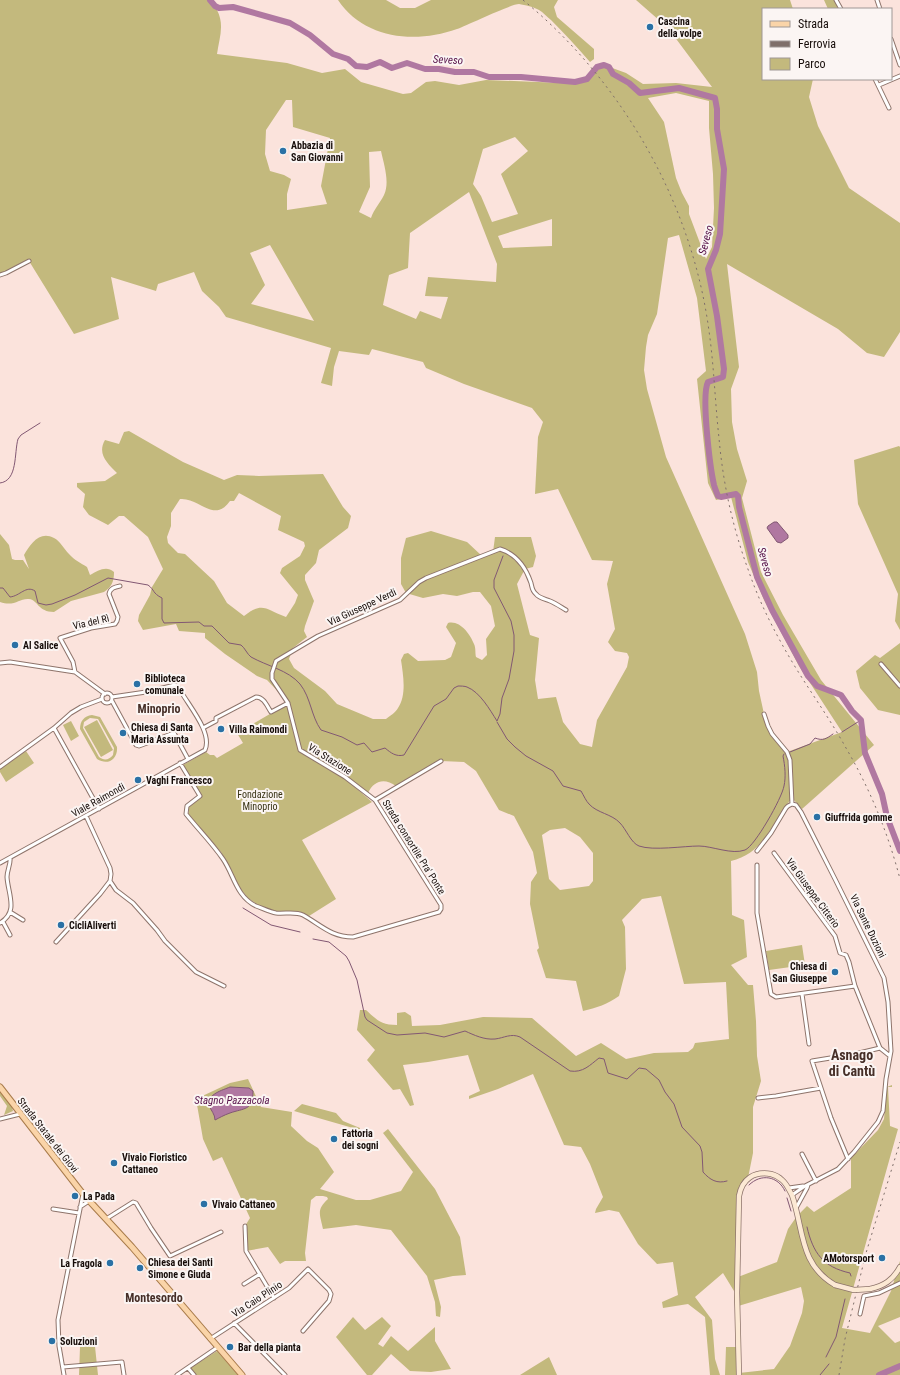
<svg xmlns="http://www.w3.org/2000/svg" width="900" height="1375" viewBox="0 0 900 1375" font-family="'Roboto Condensed',sans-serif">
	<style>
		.green { fill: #c3b97d; fill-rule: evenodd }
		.water { fill: #b078a1; stroke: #825873 }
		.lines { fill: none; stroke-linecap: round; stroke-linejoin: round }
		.stream { stroke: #825873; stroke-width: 1 }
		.river { stroke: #b078a1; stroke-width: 6 }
		.street-casing { stroke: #8e746b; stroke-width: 5 }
		.secondary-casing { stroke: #8e746b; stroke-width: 6 }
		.primary-casing { stroke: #a87b4b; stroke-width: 7 }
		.street { stroke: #fff; stroke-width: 3 }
		.secondary { stroke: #fce9d4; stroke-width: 4.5 }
		.primary { stroke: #fad4a8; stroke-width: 5 }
		.rail { stroke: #7f6f6a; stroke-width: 1; stroke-dasharray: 2 4; stroke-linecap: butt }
		.secondary-bridge-casing { stroke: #8e746b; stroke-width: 6; stroke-linecap: butt }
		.secondary-bridge { stroke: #fce9d4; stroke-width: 4.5 }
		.poi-dot { fill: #2a71a5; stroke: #fbf5f3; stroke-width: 1.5 }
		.labels { text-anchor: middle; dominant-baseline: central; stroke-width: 4; stroke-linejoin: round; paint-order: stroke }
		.poi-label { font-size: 10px; font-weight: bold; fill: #160c09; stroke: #fbf5f3; text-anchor: start }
		.street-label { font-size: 10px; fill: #160c09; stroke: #fbf5f3 }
		.park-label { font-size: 10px; fill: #373213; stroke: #fbf5f3 }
		.water-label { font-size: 11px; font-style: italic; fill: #561149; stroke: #fbf5f3 }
		.quarter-label { font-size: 12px; font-weight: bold; fill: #462f28; stroke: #fbf5f3 }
		.district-label { font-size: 14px; font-weight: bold; fill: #462f28; stroke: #fbf5f3 }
	</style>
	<rect width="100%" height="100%" fill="#fbe3dc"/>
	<path class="green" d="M0 0H209C212 3 216 6 217 10 225 25 219 39 217 54L287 63 322 73 345 69 361 82 403 94 411 93 426 82 435 81 459 85 486 80 562 83 575 82 587 79 597 67 604 65 626 73 643 84 676 83 712 87 668 28 636 0H790L793 9H763V79H813L809 97 818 126 849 188 900 223V332L884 357 867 353 838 329 727 264 739 367 731 389 732 422 737 449 747 481 742 498 761 572 783 615 821 680 874 745 802 809 792 798C773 821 764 854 731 861L732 915 744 920 747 957 731 965 748 985H753L756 1021 757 1056 761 1081 753 1107V1153L748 1178 740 1190 738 1277 777 1262 788 1229 797 1216 807 1206 814 1212 851 1188V1158L878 1130 884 1119 887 1087 892 1085V1087H888L890 1126 898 1129 842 1328 870 1333 891 1291 900 1261V1317L878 1326 895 1343 900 1341V1375H725L726 1347H739V1373L774 1369 790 1346 802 1313 804 1301 801 1287 735 1307 734 1291 723 1273 695 1297 712 1320 715 1359 720 1375H710L705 1317 688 1304 663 1308 662 1302 678 1295 673 1262 657 1264 638 1244 619 1212 609 1210 595 1213 596 1209 603 1197 590 1164 581 1147 564 1145 533 1074 498 1089 469 1099V1096L480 1091 468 1055 428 1062 403 1065 414 1105 410 1106 400 1089 393 1090 367 1060 375 1050 357 1030 360 1010H366C377 1020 381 1025 397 1025V1013L405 1012 411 1016 412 1026 440 1025 483 1017 532 1018 576 1056 601 1043 626 1059 654 1053 688 1052 693 1048 695 1043 729 1039 726 982 684 984 661 896 642 899 622 920 625 927 626 969 619 996C608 1004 596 1008 583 1011L576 981 546 978 537 950 539 948 530 904 531 882 537 873 533 852 514 816 499 810 476 771 464 762 441 761 396 786C385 778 374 780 368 793L301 750 286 700 267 680 257 676 225 654 205 638V633L179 631 176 624 143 630 138 621 139 615 150 595 152 587 163 569 148 537 124 516H119L108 525 89 515 83 507 85 494 77 487V483L105 481 117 473C107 463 97 454 105 440L119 444 124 432 129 431 183 462 224 480 237 475 259 476 323 474 343 507 351 516 348 528 319 550 316 563 305 575V580L314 601 305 626 304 631 307 637 293 648 289 659 294 668 325 691 337 704 373 719H386C390 716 396 712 398 708 407 695 403 674 401 660L404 654 408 653 418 661 445 660 451 657 456 643 446 627 448 623C460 620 470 634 474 644 476 648 475 653 476 657L482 660 487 655 486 639 495 626 491 606 480 592H473L457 596 443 594 423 598 406 593 401 584V558L406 538 431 531 467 542 482 556 493 552 495 537H531L536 556 533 567 525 569 517 584 530 635 539 638 535 680 538 699 556 697 563 722 580 744 592 747 597 720 627 667 629 657 627 653 615 651 608 642 615 629 607 584 613 561 592 560 558 489 535 494 538 437 543 422 532 408 464 384 426 368 423 362 372 349 369 355 339 351 334 367 332 386 321 383 331 348 226 317 219 307 202 291 194 272 158 284 156 291 111 277 119 319 74 334 29 261 0 275ZM676 93 709 101V128L713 174 714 208 712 247 706 259 689 214V206L682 193 676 178 664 122 648 98ZM286 100H292L293 127 330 138 321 186 327 204 287 210V194L291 179 284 175 270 171 265 154 266 130ZM515 137 528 151 501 174 518 214 492 222 481 196 473 184 483 149ZM381 151C384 165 390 182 384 195 380 203 374 209 371 218L359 212 370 187 369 152ZM469 192 497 264 496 282 428 277 425 296 448 297 441 319 420 311 416 319 383 305 389 275 408 268 410 233ZM552 219V246L503 248 498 236ZM679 235 697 298 706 371 697 379 708 483 716 500 731 497 748 562 764 600 799 666 842 732 787 752 772 734 764 714 759 691 757 672 745 634 666 457 647 389 644 370 646 347 648 335 657 314 668 238ZM270 245 314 321 251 304 265 285 250 253ZM239 493 281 516 278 530 304 542 305 546 300 556 282 568 280 573 298 595 295 603 286 617C266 610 263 601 244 616L227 603 214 581 185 554 178 553 168 543 167 537 171 526V513L180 499C199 497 214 524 230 501H234ZM565 828 580 837 593 853V881L589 886 560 890 549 879 542 835 550 830Z
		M338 0H386L400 8H415L431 0H558L554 7 557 17 594 49V59L590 62C577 47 564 33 551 20 547 17 543 12 539 10 534 7 525 5 519 4 511 4 468 25 457 29 415 44 364 39 338 0Z
		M824 0H838L843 9H828Z
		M899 446 900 447V630L895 621 898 594 858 504 854 460Z
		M0 534 9 545 12 559 15 560H23L29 569 24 555C30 544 40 530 54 538 60 541 64 549 69 554 74 560 81 563 87 567L90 575C98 571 106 565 114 572 114 581 112 587 104 592L71 601 54 612C38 612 38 600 29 599 19 598 15 607 0 602Z
		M900 643V715L878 710 860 688 856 671 875 655 880 658Z
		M287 704 300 750 348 781 372 802 302 840 336 899 309 916 298 911 280 912 271 910 258 905 248 898 238 886 221 852 188 814 189 811 188 808 202 796 183 765 206 752 210 755H214L217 758 243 743 237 733Z
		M92 715 100 717 117 747C118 759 108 766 97 759L80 729C80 721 84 716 92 715ZM90 718 98 719 114 748 113 755C109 760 104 761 99 757L83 728 84 722Z
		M97 720 113 750 101 757 84 727Z
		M71 721 79 736 71 741 63 725Z
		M26 751 34 763 6 782 0 772V769Z
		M802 945 805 965 769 970 766 951Z
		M248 1079 261 1107 292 1112 291 1126 307 1141 318 1148 334 1172 320 1189 356 1200H370L401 1191 413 1172 383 1133 388 1129 435 1189 460 1237 466 1275 453 1276 434 1280 441 1307 440 1317 436 1316 435 1302 427 1276 391 1230 356 1225 323 1229C320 1214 316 1210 328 1199L327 1197 323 1196H316L311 1200 305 1253 306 1261H285L280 1264 268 1247 246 1251 245 1226 250 1218 222 1157 213 1161 203 1139 196 1099 230 1083Z
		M0 1092 12 1107 13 1111 4 1115 7 1106 0 1096Z
		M302 1104 336 1113 343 1121 360 1128V1130L294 1111Z
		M353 1317 365 1330 382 1317 391 1326 378 1344 383 1347 391 1336 408 1351 435 1327V1341L451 1369 431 1372 410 1371 391 1354 372 1375H367L336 1337Z
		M83 1337H94L98 1375H79L80 1347Z
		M217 1351 238 1375H196L190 1368Z
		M549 1357 557 1375H520Z"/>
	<path class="water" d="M774 522H777L788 535V538L781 543 777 542 767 528 768 526Z
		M230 1087 249 1088 253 1091C253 1111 244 1108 230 1113 224 1115 219 1118 215 1120 215 1114 211 1111 209 1105 207 1094 223 1090 230 1087Z"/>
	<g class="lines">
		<path class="stream" d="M0 483C18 481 14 453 18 439L21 435 40 423
			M0 588H3L10 597C20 596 26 585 35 591L38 603 46 605 52 604 75 595 108 578 148 585C155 590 152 593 162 598V619L164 623 199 622 204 626H212L229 643 241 645C245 648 247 654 251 657 267 666 288 670 300 684 311 698 311 716 321 730L342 737 357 745 364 743 372 752 385 748C391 753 396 757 404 755L434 706 446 699 454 688 458 686C460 686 465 686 467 687 480 692 490 710 497 721L500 714 502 698 509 679 514 651V635L511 621 494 588V580L503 556
			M497 722 507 739 515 747 526 756 553 771 563 786 581 791C584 796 586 801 589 804 597 813 612 814 620 823 626 829 631 843 639 846 653 851 684 846 699 846 712 846 732 855 745 850 755 846 782 798 784 786 786 777 785 766 783 756L784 754
			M842 732 861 720
			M790 752 810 744 815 738C823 741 826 739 833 734
			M243 908 271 925 300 932
			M313 939 329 942 346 956 349 961 357 980 365 1017 367 1020 387 1033 397 1035 425 1033 444 1037 465 1031C474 1035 484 1040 495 1039 504 1038 511 1033 520 1037L570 1071C583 1073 590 1065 599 1058L604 1059 608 1073 627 1079 639 1068 646 1069 659 1080 665 1092 674 1104 682 1127 700 1146 702 1152 703 1172C710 1180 717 1184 727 1181
			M749 1185C761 1173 778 1176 785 1191
			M787 1198 791 1211
			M807 1227C813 1253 823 1267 850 1273L851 1276
			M826 1357 836 1337 845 1299
			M820 1375 829 1364"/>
		<path class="river" d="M210 0 215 6 219 8 233 7 290 23 310 35 333 54 348 59 356 66 367 67 380 62 392 68 407 63 425 69H439L455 72H474L489 77H521L575 82 587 79 597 67 604 65 609 67 613 74 629 83 640 93 679 88 715 98 717 109V129L724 169 720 234 716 250 708 269 717 316 724 369 723 377 708 382C701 395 710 467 714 485 715 489 717 493 718 496L721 497 736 494 738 496 739 507 757 577 772 610 808 676 817 686 841 695 852 711 861 720 865 753 882 794 887 817 900 851
			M879 1375 900 1366"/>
		<defs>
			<path id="street" d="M836 0 841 9
				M877 0 880 9
				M891 39 900 65
				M875 79 889 108
				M879 85 900 76
				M0 275 6 273 29 261
				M0 663 10 662 75 672 105 694
				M881 664 900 686
				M75 672 73 662 60 638 91 628 115 624 117 621 118 617 109 594C110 588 115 587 120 586
				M102 698a5 5 0 1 1 10 0a5 5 0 1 1-10 0Z
				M112 701 136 745 139 746 174 733 188 759
				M288 703 272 679V673L276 661 318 636 400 600 419 582 426 578 500 549C516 554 526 568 531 583 532 587 532 591 536 594 539 598 545 599 550 601 555 603 561 607 566 610
				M764 714 768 726 772 734 787 752 790 760 792 804
				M54 728 99 809
				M180 763 200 796 187 806 186 814C198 829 212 843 223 859 234 875 236 896 256 906 262 908 270 912 276 913 285 914 295 911 303 915 321 925 331 937 353 937L439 912 441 909V905L375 800 345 777 300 750 288 703 271 712C267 706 264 697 256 697L216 718V721L203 728
				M0 767 54 728 71 713 81 707 102 699
				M375 800 441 761
				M757 851 771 833 786 808 788 806 792 804
				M774 853 835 936 840 953 846 955 849 962 855 986 880 1048
				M0 863 205 750C213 732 187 704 179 688L175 685 146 692 112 697
				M757 865V913L771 994 776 997 855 986
				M110 881 116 890 133 903 157 930 165 941 196 972 224 986
				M10 912 23 920
				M3 922 10 935
				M0 923C19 912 8 894 7 877 7 870 11 864 10 858
				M56 942 100 894 110 881 111 874 110 868 86 816
				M802 994 809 1044
				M758 1098 776 1096 821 1088
				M0 1119 20 1114
				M802 1154 816 1181
				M848 1159 831 1118 812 1061 855 1054 880 1048 890 1056
				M789 1188 803 1186
				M792 1195 805 1186 838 1169 854 1152 878 1122 883 1111 886 1079 891 1051 888 1002 884 978 835 879 801 812 796 805 792 804
				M80 1207 89 1201
				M796 1208 807 1188 808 1185
				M53 1209 79 1213
				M106 1219 133 1202 136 1203 151 1228 170 1256 221 1232
				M245 1226 246 1251 274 1298
				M244 1284 260 1274
				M860 1314 864 1296 879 1293 900 1283
				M234 1323 285 1375
				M210 1339 289 1288 308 1269 329 1290 331 1294 329 1301 303 1331
				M63 1367 122 1362 124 1375
				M188 1368 194 1375
				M64 1375 59 1346 58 1320 83 1194
				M177 1375 218 1347"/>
			<path id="secondary" d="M870 1289C884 1286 893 1280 900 1267
				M739 1375 737 1293 739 1196C742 1179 754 1171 771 1174 775 1175 779 1177 782 1180 787 1184 789 1190 792 1195 804 1230 799 1264 835 1285"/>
			<path id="primary" d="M0 1087 83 1194 132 1247 242 1375"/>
		</defs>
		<use href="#street" class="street-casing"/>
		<use href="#secondary" class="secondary-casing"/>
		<use href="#primary" class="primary-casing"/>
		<use href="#street" class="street"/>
		<use href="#secondary" class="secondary"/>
		<use href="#primary" class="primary"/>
		<path class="rail" d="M523 0C622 81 692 203 709 331 714 366 715 402 719 438 723 484 733 529 749 572 760 604 776 635 794 665 811 693 830 719 846 748 870 789 888 833 900 879
			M839 1375 845 1339 866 1253 900 1142"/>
		<defs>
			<path id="secondary-bridge" d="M835 1285 854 1290 870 1289"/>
		</defs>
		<use href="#secondary-bridge" class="secondary-bridge-casing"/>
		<use href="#secondary-bridge" class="secondary-bridge"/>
	</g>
	<g class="poi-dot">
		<circle cx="650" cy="27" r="4"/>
		<circle cx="283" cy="151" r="4"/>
		<circle cx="15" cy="645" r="4"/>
		<circle cx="137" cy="684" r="4"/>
		<circle cx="221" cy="729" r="4"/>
		<circle cx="123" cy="733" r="4"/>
		<circle cx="138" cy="780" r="4"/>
		<circle cx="817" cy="817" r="4"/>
		<circle cx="61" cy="925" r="4"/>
		<circle cx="835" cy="972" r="4"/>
		<circle cx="334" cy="1139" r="4"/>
		<circle cx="114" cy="1163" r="4"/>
		<circle cx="75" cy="1196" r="4"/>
		<circle cx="204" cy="1204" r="4"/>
		<circle cx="882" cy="1258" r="4"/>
		<circle cx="110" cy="1263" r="4"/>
		<circle cx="140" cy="1268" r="4"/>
		<circle cx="52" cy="1341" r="4"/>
		<circle cx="230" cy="1347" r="4"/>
	</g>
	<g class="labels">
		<g class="poi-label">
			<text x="658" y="21">Cascina<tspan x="658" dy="12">della volpe</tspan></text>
			<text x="291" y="145">Abbazia di<tspan x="291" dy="12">San Giovanni</tspan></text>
			<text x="23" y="645">Al Salice</text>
			<text x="145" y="678">Biblioteca<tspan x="145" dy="12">comunale</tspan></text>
			<text x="131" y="727">Chiesa di Santa<tspan x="131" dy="12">Maria Assunta</tspan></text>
			<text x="229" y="729">Villa Raimondi</text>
			<text x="146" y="780">Vaghi Francesco</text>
			<text x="825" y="817">Giuffrida gomme</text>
			<text x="69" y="925">CicliAliverti</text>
			<text x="827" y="966" text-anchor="end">Chiesa di<tspan x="827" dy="12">San Giuseppe</tspan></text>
			<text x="342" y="1133">Fattoria<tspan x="342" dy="12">dei sogni</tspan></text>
			<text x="122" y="1157">Vivaio Fioristico<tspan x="122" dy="12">Cattaneo</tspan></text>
			<text x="83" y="1196">La Pada</text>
			<text x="212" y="1204">Vivaio Cattaneo</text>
			<text x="874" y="1258" text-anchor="end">AMotorsport</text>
			<text x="148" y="1262">Chiesa dei Santi<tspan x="148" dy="12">Simone e Giuda</tspan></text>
			<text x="102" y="1263" text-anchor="end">La Fragola</text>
			<text x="60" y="1341">Soluzioni</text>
			<text x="238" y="1347">Bar della pianta</text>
		</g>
		<g class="street-label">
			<text transform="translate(362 607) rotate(-25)">Via Giuseppe Verdi</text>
			<text transform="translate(91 622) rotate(-13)">Via del Rì</text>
			<text transform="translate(330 759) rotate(32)">Via Stazione</text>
			<text transform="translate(98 800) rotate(-29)">Viale Raimondi</text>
			<text transform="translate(414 847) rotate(58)">Strada consortile Pra' Ponte</text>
			<text transform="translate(813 893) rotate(54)">Via Giuseppe Citterio</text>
			<text transform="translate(868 926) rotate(64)">Via Sante Duzioni</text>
			<text transform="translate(48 1135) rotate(52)">Strada Statale dei Giovi</text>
			<text transform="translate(257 1299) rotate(-33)">Via Caio Plinio</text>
		</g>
		<g class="park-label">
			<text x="260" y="794">Fondazione<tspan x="260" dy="12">Minoprio</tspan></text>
		</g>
		<g class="water-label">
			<text transform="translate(448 60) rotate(3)">Seveso</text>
			<text transform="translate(706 240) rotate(-75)">Seveso</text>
			<text transform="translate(765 562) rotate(74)">Seveso</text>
			<text x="232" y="1100">Stagno Pazzacola</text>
		</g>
		<g class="quarter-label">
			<text x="159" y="709">Minoprio</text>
			<text x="154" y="1298">Montesordo</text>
		</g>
		<g class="district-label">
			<text x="852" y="1055">Asnago<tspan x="852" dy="16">di Cantù</tspan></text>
		</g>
	</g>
	<rect x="762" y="8" width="130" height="72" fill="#fbf5f3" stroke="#9f9895"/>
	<rect x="770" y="21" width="20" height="6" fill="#fad4a8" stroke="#9f9895"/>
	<text x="798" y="28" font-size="12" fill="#160c09">Strada</text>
	<rect x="770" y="41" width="20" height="6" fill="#7f6f6a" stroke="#9f9895"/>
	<text x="798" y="48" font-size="12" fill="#160c09">Ferrovia</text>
	<rect x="770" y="58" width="20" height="12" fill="#c3b97d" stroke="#9f9895"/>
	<text x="798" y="68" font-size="12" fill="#160c09">Parco</text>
</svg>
